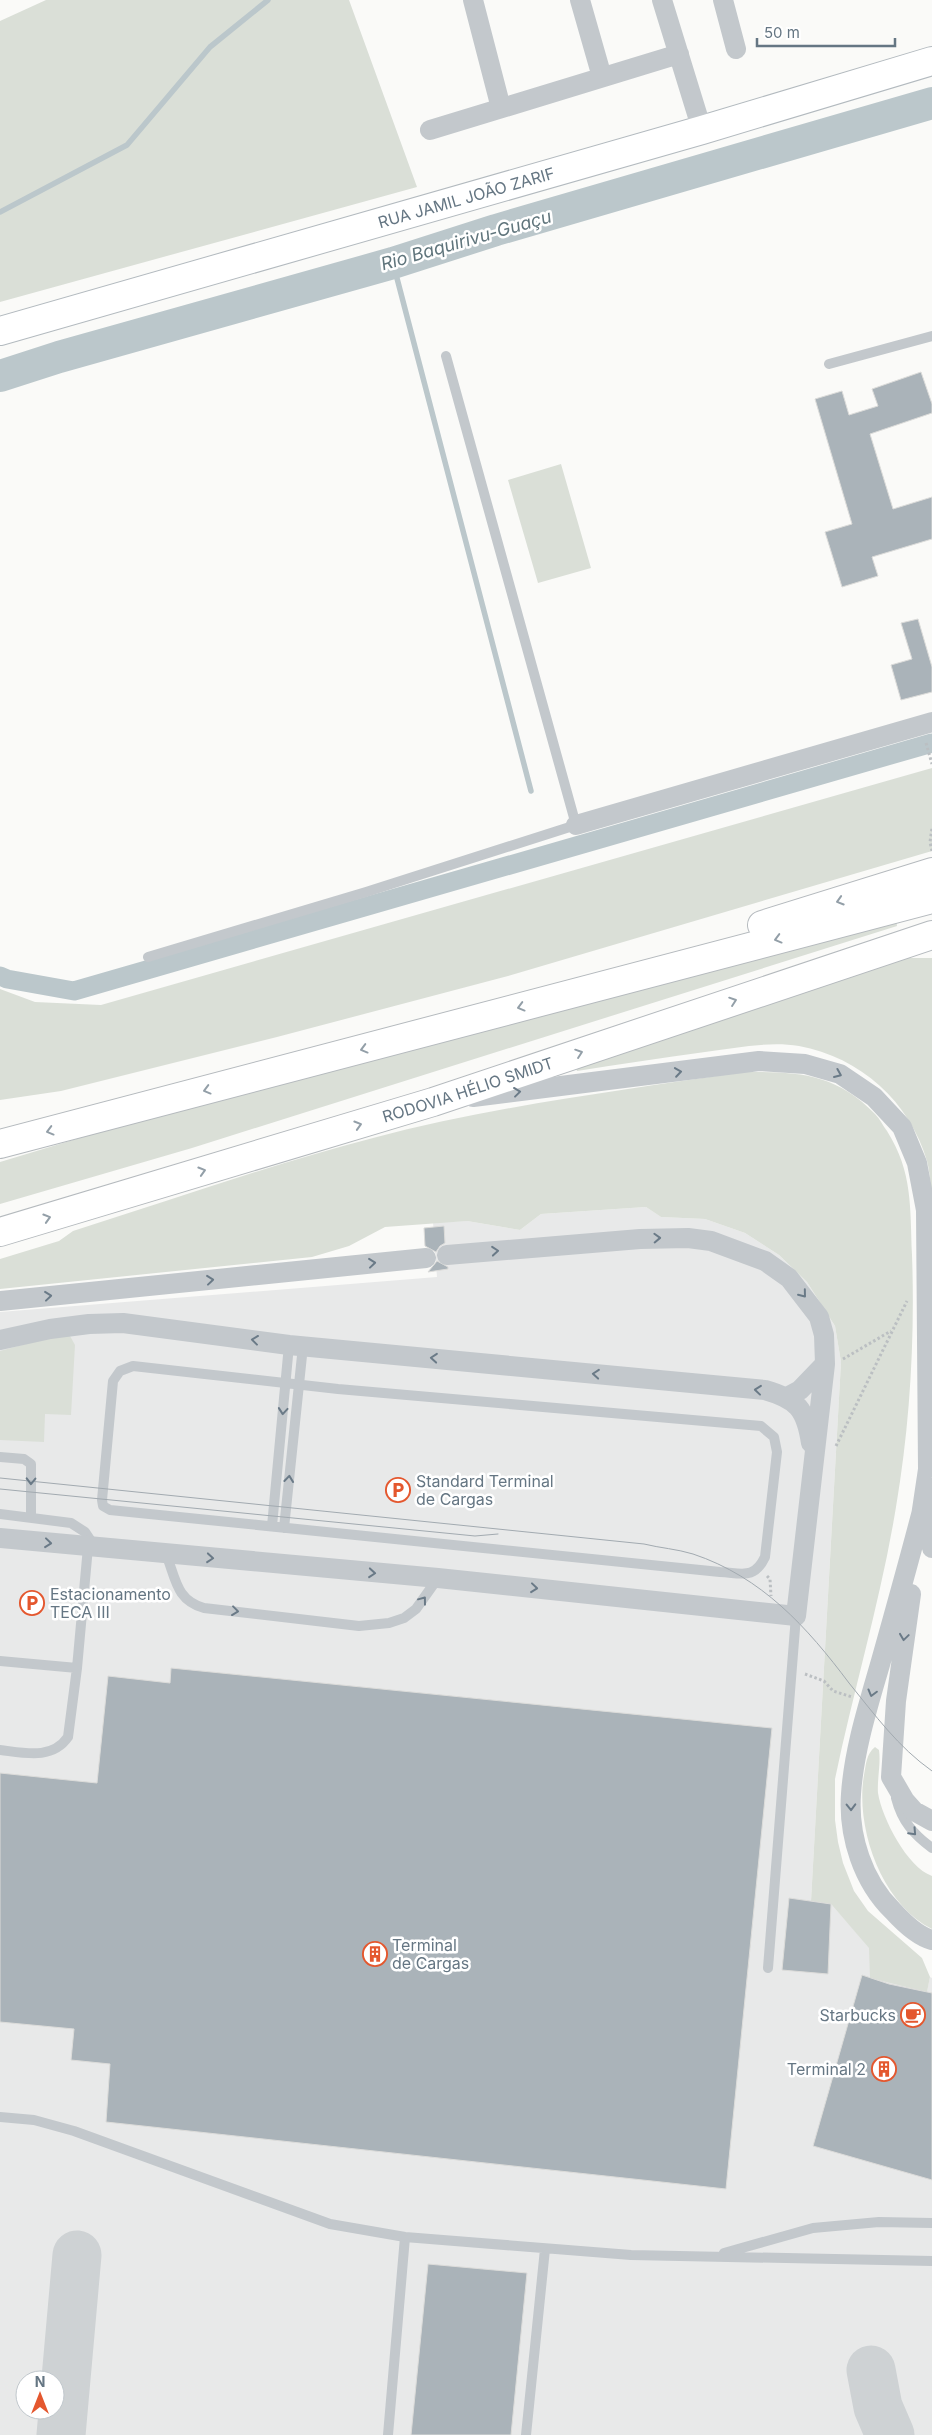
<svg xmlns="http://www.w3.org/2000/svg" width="932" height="2435" viewBox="0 0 932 2435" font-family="Inter,sans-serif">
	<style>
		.built { fill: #e8e9e9; fill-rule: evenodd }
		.green { fill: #dadfd7 }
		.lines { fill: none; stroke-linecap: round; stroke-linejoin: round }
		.stream { stroke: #bbc7cb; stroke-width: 5.5 }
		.canal { stroke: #bbc7cb; stroke-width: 19 }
		.river { stroke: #bbc7cb; stroke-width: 32 }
		.taxiway { stroke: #ced2d4; stroke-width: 49 }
		.building { fill: #aab3b9; stroke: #dcdcda }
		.secondary-casing { stroke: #b3babf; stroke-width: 30 }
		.primary-casing { stroke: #b5babe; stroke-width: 30 }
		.path { stroke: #bbbfc2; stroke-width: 3; stroke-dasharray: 2.5 2.5; stroke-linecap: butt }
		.lane { stroke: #c3c8cc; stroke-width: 10 }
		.street { stroke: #c3c8cc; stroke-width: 20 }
		.secondary { stroke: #fff; stroke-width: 28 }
		.primary { stroke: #fff; stroke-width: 28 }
		.tram { stroke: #a2aab0; stroke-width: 1 }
		.oneway { stroke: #939fa8 }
		.oneway2 { stroke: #6a7a87 }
		.labels { text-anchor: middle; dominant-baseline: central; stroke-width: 5; stroke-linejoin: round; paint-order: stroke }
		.street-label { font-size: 16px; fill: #657683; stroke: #fff }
		.poi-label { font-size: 16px; fill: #657683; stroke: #fff; text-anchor: start }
		.water-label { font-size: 18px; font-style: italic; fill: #60757c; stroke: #fff }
	</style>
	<rect width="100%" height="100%" fill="#fafaf8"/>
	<path class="built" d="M646 1207 661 1217 705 1219 745 1233 779 1255 807 1282 835 1326 841 1362 811 1901 831 1904 870 1948 927 1991 930 1977 932 1978V2435H0V1312L437 1277 433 1222 467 1221 520 1230 541 1214ZM25 2380H55V2410H25Z"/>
	<path class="green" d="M46 0H349L417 187 0 302V21Z
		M561 464 591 568 538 583 508 480Z
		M932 768V851L508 976 277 1037 61 1091 0 1100V989L35 1002 101 1005Z
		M896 918 897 926 192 1148 0 1204V1162L219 1096Z
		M907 958H932V1210C931 1195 931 1176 927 1161 910 1102 860 1057 799 1046 769 1041 735 1048 705 1052 662 1058 619 1064 577 1071L574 1061Z
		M742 1072C796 1072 834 1072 875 1114 880 1119 883 1126 887 1131 913 1172 910 1208 912 1255 915 1338 910 1425 896 1507 881 1599 854 1688 835 1779V1820L838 1842 843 1863 854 1891 868 1911 922 1958 930 1977 927 1992 870 1978 869 1948 831 1904 811 1901 841 1362 835 1326 807 1282 779 1255 745 1233 705 1219 661 1217 646 1207 541 1214 520 1230 467 1221 385 1227 349 1246 312 1257 0 1289V1259L59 1241 73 1231C172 1200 272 1164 373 1138 494 1106 618 1091 742 1072Z
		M58 1335 70 1336 75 1345 71 1415 45 1414 44 1442 0 1440V1351Z
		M875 1747 879 1750C881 1764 877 1779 878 1793 882 1818 907 1867 932 1876V1929C881 1904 855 1827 864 1775 866 1765 866 1754 875 1747Z"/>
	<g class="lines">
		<path class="stream" d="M0 212 127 145 210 47 268 0
			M393 263 531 791"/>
		<path class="canal" d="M0 976 7 979 74 991 932 743"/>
		<path class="river" d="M0 376 59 357 393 263 496 230 932 103"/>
		<path class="taxiway" d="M871 2370 878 2407 890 2435
			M61 2435 77 2255"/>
	</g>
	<path class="building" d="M921 372 932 404V413L870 434 893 509 932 497V539L872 557 878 576 842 587 825 532 852 524 815 399 842 391 849 415 878 406 872 389Z
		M918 619 932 667V692L901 700 891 665 912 659 901 623Z
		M444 1226 445 1243 440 1246 436 1252 425 1246 424 1228Z
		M437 1261 448 1267V1269L428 1272Z
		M171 1668 772 1728 726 2189 106 2122 110 2064 71 2060 74 2029 0 2022V1773L97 1783 108 1676 170 1683Z
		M789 1898 831 1904 828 1974 782 1970Z
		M862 1975 889 1984 932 1993V2180L813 2146Z
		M428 2264 527 2273 511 2435H411Z"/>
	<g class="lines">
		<defs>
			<g id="secondary">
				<path id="s1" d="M0 331 702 130 932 61"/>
			</g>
			<g id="primary">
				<path d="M762 925 932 872"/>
				<path d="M0 1144 932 899"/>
				<path id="s2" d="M0 1232 433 1102 932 935"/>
			</g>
		</defs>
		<use href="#secondary" class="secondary-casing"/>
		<use href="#primary" class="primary-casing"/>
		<path class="path" d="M926 743 932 764
			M932 851 930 842 932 828
			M843 1359 891 1331
			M836 1446 907 1301
			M767 1576 770 1579 771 1596
			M805 1674 824 1681 833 1691 852 1697"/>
		<path class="lane" d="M829 364 932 336
			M148 957 366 892 576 825 446 356
			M133 1366 338 1389 761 1426 774 1437 777 1452 765 1557C754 1580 742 1573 720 1572L110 1510 103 1506 102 1500 113 1381 120 1371Z
			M0 1457 24 1459 31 1464V1516
			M0 1514 71 1523 85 1532 95 1547
			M272 1526 289 1345
			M284 1528 303 1346
			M166 1554C176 1579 176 1600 204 1608L359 1626 389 1623 404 1618 416 1609 438 1578
			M0 1661 77 1668
			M0 1750C25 1753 52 1760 68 1737L77 1668 88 1547
			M896 1798C902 1821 913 1834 932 1848
			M768 1968 796 1616
			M0 2117 34 2120 74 2131 330 2224 405 2237 631 2255 932 2261
			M724 2253 813 2228 879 2222 932 2223
			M388 2435 405 2237
			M526 2435 545 2249"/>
		<path class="street" d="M473 0 501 108
			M580 0 602 77
			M662 0 702 130
			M723 0 736 49
			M430 130 679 54
			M576 825 932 722
			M473 1097 759 1061 805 1064 840 1074 874 1097 902 1127 917 1163 926 1210 928 1468
			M0 1301 426 1258
			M0 1340 50 1329 89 1324 123 1323 289 1345 765 1390C797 1399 806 1409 811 1443
			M787 1397 800 1390 825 1364
			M928 1506 932 1548
			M922 1511C909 1561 895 1611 881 1661 869 1703 854 1749 851 1794 848 1836 863 1882 893 1911 903 1922 917 1936 932 1940
			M920 1523 930 1456
			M0 1538 438 1578 796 1616 825 1364 824 1335 819 1317 789 1278 765 1261 711 1241 688 1238 640 1239 447 1255
			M911 1594 896 1701 891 1777 905 1801 914 1811 932 1821"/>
		<use href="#secondary" class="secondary"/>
		<use href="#primary" class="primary"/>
		<path class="tram" d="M0 1478 644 1544C660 1548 677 1549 693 1554 762 1577 807 1627 849 1683 875 1715 898 1747 932 1771
			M0 1489 475 1536 498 1534"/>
	</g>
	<defs><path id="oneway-chevron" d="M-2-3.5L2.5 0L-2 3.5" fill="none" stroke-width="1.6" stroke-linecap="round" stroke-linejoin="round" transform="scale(1.25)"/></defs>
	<g class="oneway">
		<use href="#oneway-chevron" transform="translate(840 901) rotate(163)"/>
		<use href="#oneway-chevron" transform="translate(778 939) rotate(165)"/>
		<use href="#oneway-chevron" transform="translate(733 1001) rotate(-19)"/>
		<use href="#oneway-chevron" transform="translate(521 1007) rotate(165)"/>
		<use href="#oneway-chevron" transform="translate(364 1049) rotate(165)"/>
		<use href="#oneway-chevron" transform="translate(579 1053) rotate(-19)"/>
		<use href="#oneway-chevron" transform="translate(207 1090) rotate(165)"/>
		<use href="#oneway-chevron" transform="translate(358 1125) rotate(-17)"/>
		<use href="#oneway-chevron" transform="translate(50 1131) rotate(165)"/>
		<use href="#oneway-chevron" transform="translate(202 1171) rotate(-17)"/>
		<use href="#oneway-chevron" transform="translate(47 1218) rotate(-17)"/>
	</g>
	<g class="oneway2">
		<use href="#oneway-chevron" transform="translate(678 1072) rotate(-8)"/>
		<use href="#oneway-chevron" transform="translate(838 1074) rotate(23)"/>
		<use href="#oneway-chevron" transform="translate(517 1092) rotate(-7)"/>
		<use href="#oneway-chevron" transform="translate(657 1238) rotate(-2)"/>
		<use href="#oneway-chevron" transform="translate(495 1251) rotate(-5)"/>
		<use href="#oneway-chevron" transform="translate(372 1263) rotate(-6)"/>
		<use href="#oneway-chevron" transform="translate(210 1280) rotate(-6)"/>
		<use href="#oneway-chevron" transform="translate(803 1294) rotate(51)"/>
		<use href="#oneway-chevron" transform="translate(48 1296) rotate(-6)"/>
		<use href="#oneway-chevron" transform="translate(255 1340) rotate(-173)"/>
		<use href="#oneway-chevron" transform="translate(434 1358) rotate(-175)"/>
		<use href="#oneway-chevron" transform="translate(596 1374) rotate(-175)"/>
		<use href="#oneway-chevron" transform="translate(758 1390) rotate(-174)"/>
		<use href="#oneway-chevron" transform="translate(283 1411) rotate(95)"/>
		<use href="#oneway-chevron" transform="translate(289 1479) rotate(-84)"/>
		<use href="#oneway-chevron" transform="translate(31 1481) rotate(91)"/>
		<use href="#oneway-chevron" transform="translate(48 1543) rotate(6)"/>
		<use href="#oneway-chevron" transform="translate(210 1558) rotate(5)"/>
		<use href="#oneway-chevron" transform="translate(372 1573) rotate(5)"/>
		<use href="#oneway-chevron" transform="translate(534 1588) rotate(6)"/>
		<use href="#oneway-chevron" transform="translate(423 1600) rotate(-53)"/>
		<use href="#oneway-chevron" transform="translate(235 1611) rotate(7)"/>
		<use href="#oneway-chevron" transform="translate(904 1637) rotate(98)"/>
		<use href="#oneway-chevron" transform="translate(872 1693) rotate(105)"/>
		<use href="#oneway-chevron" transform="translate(851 1807) rotate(89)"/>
		<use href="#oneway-chevron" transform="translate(913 1832) rotate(47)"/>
	</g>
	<defs>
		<symbol id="parking-ring" viewBox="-11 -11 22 22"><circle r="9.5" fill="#fff" stroke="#e4572e" stroke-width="1.5"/><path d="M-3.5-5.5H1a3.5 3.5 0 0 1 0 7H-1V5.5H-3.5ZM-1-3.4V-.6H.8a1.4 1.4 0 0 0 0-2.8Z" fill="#e4572e"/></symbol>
		<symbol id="building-ring" viewBox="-11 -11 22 22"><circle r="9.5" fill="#fff" stroke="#e4572e" stroke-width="1.5"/><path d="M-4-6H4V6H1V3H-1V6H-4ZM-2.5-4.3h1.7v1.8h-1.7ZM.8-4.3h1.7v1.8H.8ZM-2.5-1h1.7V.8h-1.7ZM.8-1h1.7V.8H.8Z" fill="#e4572e"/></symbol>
		<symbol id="cafe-ring" viewBox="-11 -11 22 22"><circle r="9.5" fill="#fff" stroke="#e4572e" stroke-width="1.5"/><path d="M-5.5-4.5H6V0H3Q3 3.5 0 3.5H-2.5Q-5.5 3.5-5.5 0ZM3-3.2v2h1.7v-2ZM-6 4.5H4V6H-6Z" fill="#e4572e"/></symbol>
	</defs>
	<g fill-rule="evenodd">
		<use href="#parking-ring" x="384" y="1476" width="28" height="28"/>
		<use href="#parking-ring" x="18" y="1589" width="28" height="28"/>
		<use href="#building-ring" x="361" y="1940" width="28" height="28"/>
		<use href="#cafe-ring" x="899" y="2001" width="28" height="28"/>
		<use href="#building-ring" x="870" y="2055" width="28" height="28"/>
	</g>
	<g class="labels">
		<g class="street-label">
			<text stroke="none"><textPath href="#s1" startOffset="485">RUA JAMIL JOÃO ZARIF</textPath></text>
			<text stroke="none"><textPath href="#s2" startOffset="489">RODOVIA HÉLIO SMIDT</textPath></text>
		</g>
		<g class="poi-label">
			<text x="416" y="1481">Standard Terminal<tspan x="416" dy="18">de Cargas</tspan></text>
			<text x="50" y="1594">Estacionamento<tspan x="50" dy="18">TECA III</tspan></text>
			<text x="392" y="1945">Terminal<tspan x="392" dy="18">de Cargas</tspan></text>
			<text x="896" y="2015" text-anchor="end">Starbucks</text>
			<text x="866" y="2069" text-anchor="end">Terminal 2</text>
		</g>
		<g class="water-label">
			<text transform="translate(466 240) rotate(-16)">Rio Baquirivu-Guaçu</text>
		</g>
	</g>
	<g transform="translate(40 2395)"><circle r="24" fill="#ffffff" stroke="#c1c8cd"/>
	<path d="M0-4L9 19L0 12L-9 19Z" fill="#e4572e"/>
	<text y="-8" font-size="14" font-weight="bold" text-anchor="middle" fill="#657683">N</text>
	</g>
	<path d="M757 38v8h138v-8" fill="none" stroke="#657683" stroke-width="2.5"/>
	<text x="764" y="38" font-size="15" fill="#657683" stroke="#ffffff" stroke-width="4" paint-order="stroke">50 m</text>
</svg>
